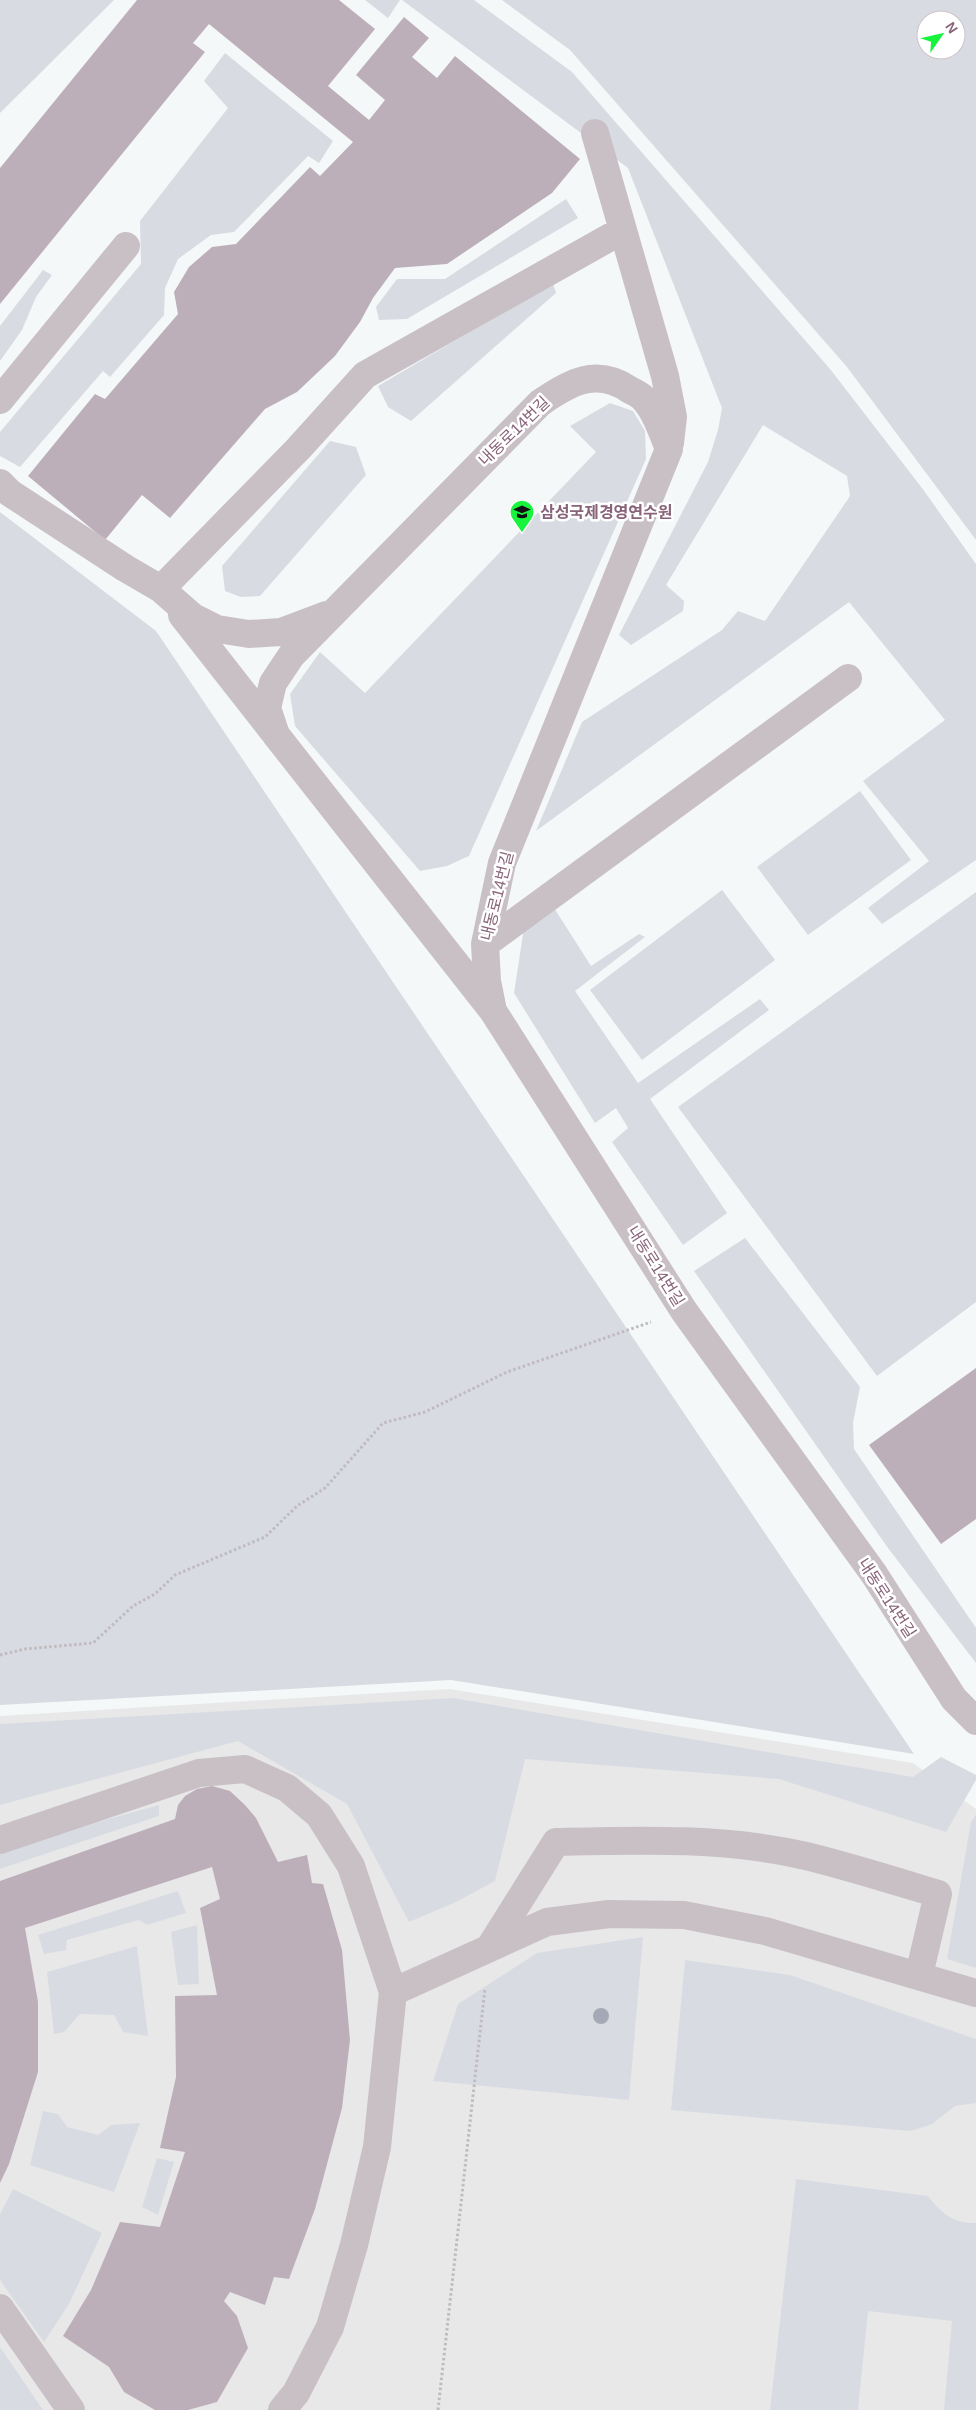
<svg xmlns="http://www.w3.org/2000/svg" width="976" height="2410" viewBox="0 0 976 2410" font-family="Helvetica,'Noto Sans KR',sans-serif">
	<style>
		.built { fill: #e8e8e9 }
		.green { fill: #d8dce2; fill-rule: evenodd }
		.building { fill: #bdafb9 }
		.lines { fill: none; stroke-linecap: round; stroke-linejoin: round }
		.path { stroke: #c1babe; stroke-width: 3; stroke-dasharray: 2.5 2.5; stroke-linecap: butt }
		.minor { stroke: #c9c0c5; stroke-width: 28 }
		.tree { fill: #a4aab5 }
		.labels { text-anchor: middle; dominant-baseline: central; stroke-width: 5; stroke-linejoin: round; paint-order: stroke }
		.street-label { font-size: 16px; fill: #88647a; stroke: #fff }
		.poi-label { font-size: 16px; font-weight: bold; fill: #88647a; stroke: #fff; text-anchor: start }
	</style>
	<rect width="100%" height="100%" fill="#f4f8f8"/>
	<path class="built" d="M449 1689 913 1763 976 1809V2410H0V1716Z"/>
	<path class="green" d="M0 0H114L0 113Z
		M365 0H400L388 18Z
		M402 0H474L572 72 830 369 922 488 976 564V860L882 924 868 908 929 861 863 781 945 720 849 602 536 831 582 722 722 630 738 611 765 621 850 496 847 476 763 425 666 585 684 601 683 611 631 645 619 635 708 462 718 430 722 408 628 168Z
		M502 0H976V540L847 367 570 50ZM926 20H956V50H926Z
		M225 53 333 141 319 163 308 156 234 232 211 235 178 259 165 288 164 315 110 377 103 371 20 467 0 456V432L141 264 140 221 228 108 204 81Z
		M566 199 578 218 407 319 379 320 376 307 397 279H445Z
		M43 270 52 275 36 297 22 330 0 361V326Z
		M553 283 556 293 411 421 388 407 378 386Z
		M610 403 633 411 645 431 646 459 469 856 447 866 420 871 295 726 290 694 320 652 365 693 596 452 570 426Z
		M330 441 356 447 366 475 260 596 241 597 225 591 222 566Z
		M0 512 156 631 914 1754 451 1680 0 1705Z
		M860 791 911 860 808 935 757 867Z
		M722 890 775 960 642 1060 590 990Z
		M976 892V1302L877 1376 678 1107Z
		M549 900 591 966 639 934 645 937 575 991 638 1083 760 999 769 1010 650 1099 727 1213 683 1245 612 1142 628 1128 616 1108 595 1123 514 993 525 921Z
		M745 1238 860 1387 853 1423 854 1449 976 1628V1663L888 1548 694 1271Z
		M453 1698 913 1777 941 1757 976 1775V1780L946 1832 779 1779 525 1759 495 1881 454 1903 409 1922 347 1804 238 1741 0 1805V1724Z
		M159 1805V1816L0 1869V1849Z
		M976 1815V1968L947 1959 971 1822Z
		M178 1891 186 1913 147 1925 139 1920 67 1940 66 1950 44 1954 38 1935Z
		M197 1925 199 1984 178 1985 171 1932Z
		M643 1937 629 2100 433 2081 458 2004 537 1953Z
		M137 1946 148 2036 123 2032 114 2015 80 2014 64 2032 54 2034 47 1972Z
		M685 1960 790 1975 976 2039V2103L955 2106 932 2124 911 2131 671 2110Z
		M43 2111 58 2114 67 2127 98 2135 111 2125 140 2123 114 2192 30 2165Z
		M157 2158 174 2162 158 2215 142 2207Z
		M796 2179 928 2196C941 2213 954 2224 976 2223V2410H944L952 2321 868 2311 858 2410H770Z
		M13 2189 102 2233 69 2304 44 2342 0 2280V2214Z
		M0 2347 43 2410H0Z"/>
	<path class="building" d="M137 0H339L375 29 328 86 369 120 385 100 356 75 404 17 429 38 412 57 437 78 455 56 580 159 552 193 447 264 395 268 373 298 360 322 335 356 297 392 265 409 170 518 142 495 105 540 28 476 95 394 105 399 178 314 174 292 189 267 212 247 236 244 310 167 320 176 353 142 209 24 193 43 205 52 0 304V168Z
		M976 1368V1519L941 1544 869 1445Z
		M212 1786 230 1791 245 1805 256 1818 278 1862 307 1855 312 1883 323 1884 342 1950 350 2040 342 2108 315 2209 289 2279 274 2277 265 2305 230 2292 224 2301 237 2316 248 2348 217 2402 188 2410H155L124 2392 109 2367 63 2336 91 2290 120 2222 160 2227 185 2152 160 2148 176 2077 175 1996 217 1995 200 1908 220 1899 212 1867 25 1928 38 2002V2072L9 2164 0 2183V1881L175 1819 178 1805 185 1796 197 1789Z"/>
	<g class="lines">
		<path class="path" d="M0 1655 25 1649 93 1643 133 1606 155 1594 175 1575 265 1537 297 1506 325 1488 383 1423 425 1412 507 1372 651 1322
			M438 2410 485 1988"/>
		<path class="minor" d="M595 133 665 376 673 417 670 443
			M0 400 126 246
			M0 483 10 493 125 568 161 589 193 617 217 629 249 634 281 632 326 615
			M161 589 299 448 365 375 621 231
			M182 615 273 731
			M485 944 848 678
			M493 1011 276 735 267 708 273 683 291 656 540 403C570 382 597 367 630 390 634 392 640 395 643 398 656 412 662 432 669 449L502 863 485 944 487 981 493 1011 684 1311 874 1574 954 1699 976 1721
			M0 1840 199 1773 245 1769 287 1788 319 1815 351 1866 393 1992 377 2147 354 2245 330 2327 296 2393 282 2410
			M490 1947 556 1842C639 1840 725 1837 806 1856 851 1867 895 1881 938 1894L919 1975
			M393 1992 547 1922 609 1914 684 1915 765 1931 976 1993
			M0 2308 71 2410"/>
	</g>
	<circle class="tree" cx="601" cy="2016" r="8"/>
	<defs>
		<symbol id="school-pin" viewBox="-11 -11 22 30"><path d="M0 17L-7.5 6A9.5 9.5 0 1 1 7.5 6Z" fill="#18f43d" stroke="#fff"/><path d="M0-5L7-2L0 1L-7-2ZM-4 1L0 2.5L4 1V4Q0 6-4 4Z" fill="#111"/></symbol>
	</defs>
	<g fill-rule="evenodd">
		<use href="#school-pin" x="508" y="498" width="28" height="38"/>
	</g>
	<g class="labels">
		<g class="street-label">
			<text transform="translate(514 431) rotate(-44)">내동로14번길</text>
			<text transform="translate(497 896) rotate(-76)">내동로14번길</text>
			<text transform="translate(656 1266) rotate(58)">내동로14번길</text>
			<text transform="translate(887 1598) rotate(57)">내동로14번길</text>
		</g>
		<g class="poi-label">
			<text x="540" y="512">삼성국제경영연수원</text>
		</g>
	</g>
	<g transform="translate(941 35) rotate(56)"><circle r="24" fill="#ffffff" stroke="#cfc1ca"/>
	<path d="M0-4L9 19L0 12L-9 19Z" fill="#18f43d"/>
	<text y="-8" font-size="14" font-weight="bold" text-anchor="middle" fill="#88647a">N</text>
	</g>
</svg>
